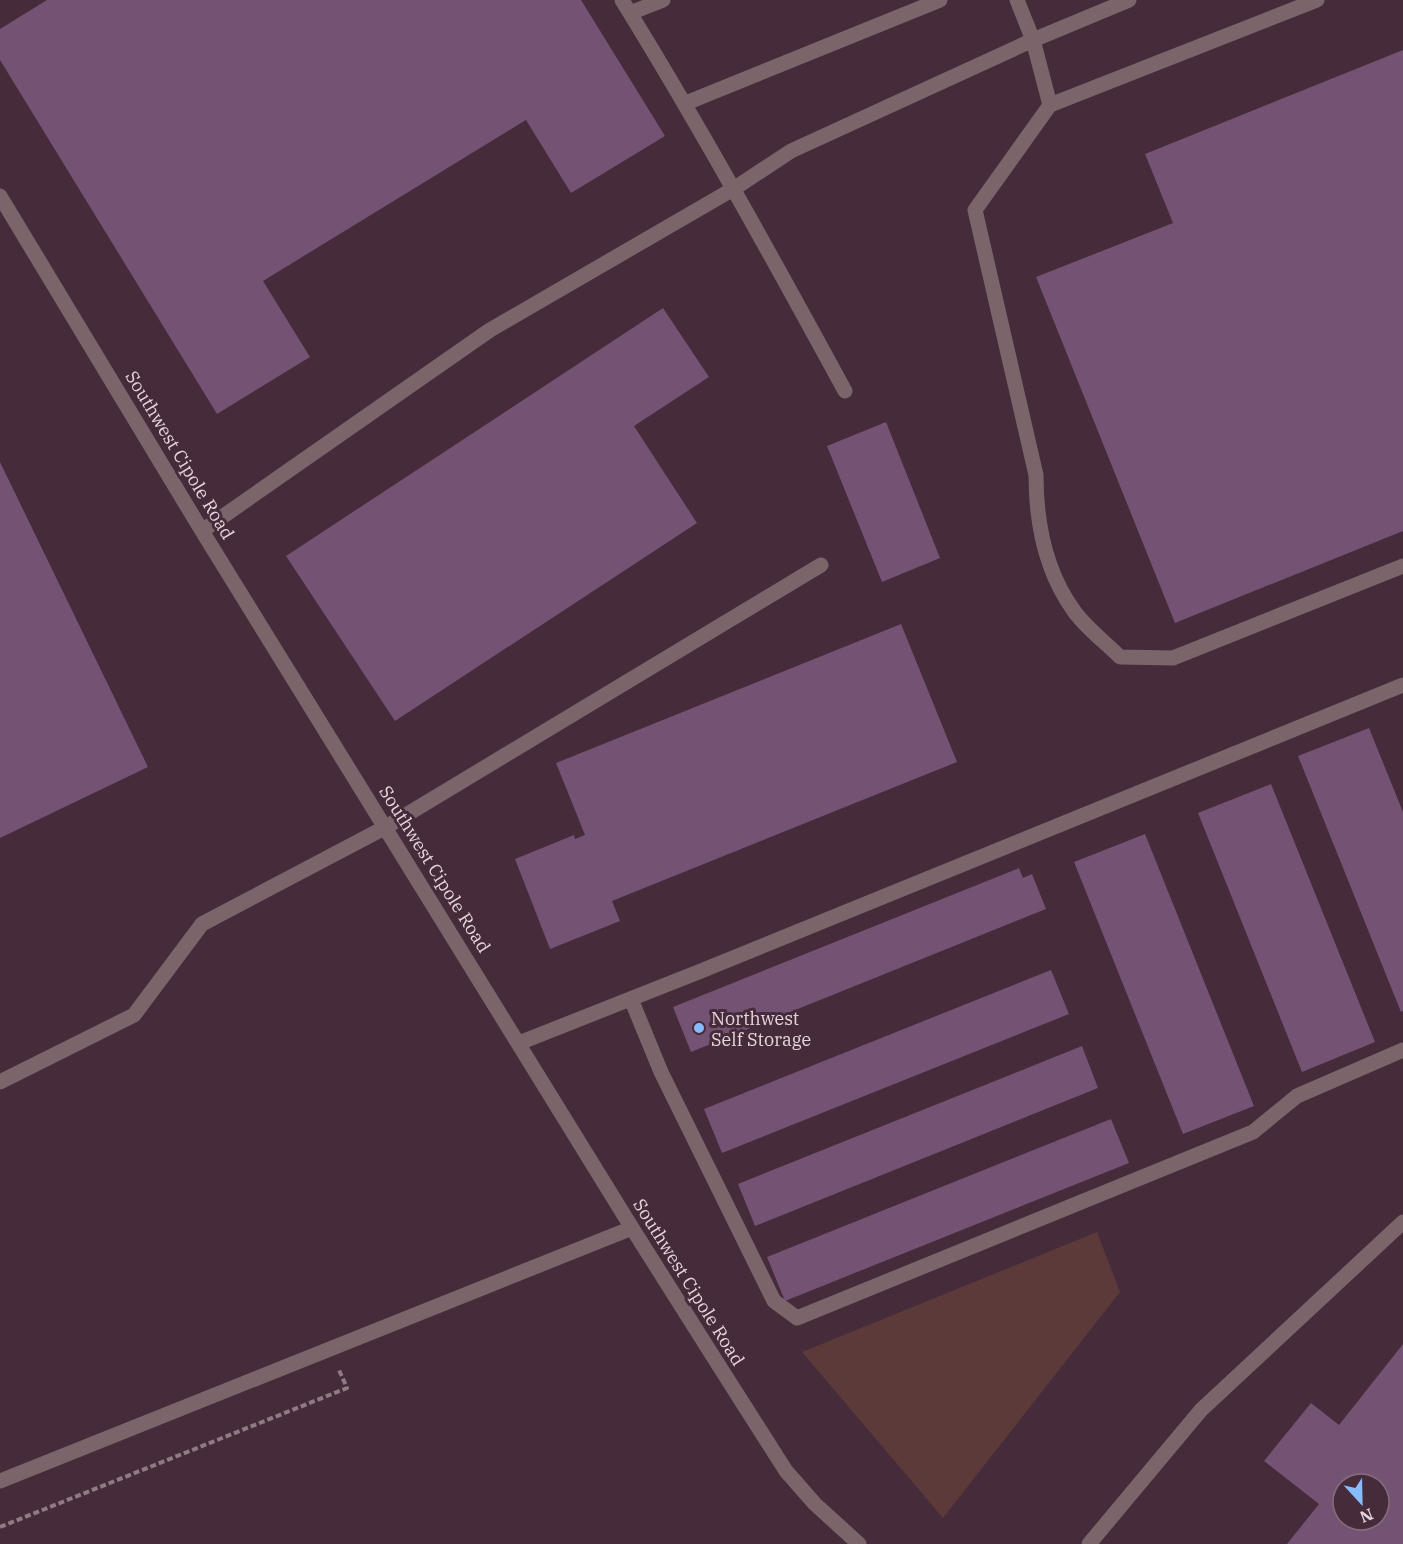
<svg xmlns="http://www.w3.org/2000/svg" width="1403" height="1544" viewBox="0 0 1403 1544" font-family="'IBM Plex Serif',serif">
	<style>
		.green { fill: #5c3a39 }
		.building { fill: #735273; fill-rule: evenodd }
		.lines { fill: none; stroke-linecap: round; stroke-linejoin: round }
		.path { stroke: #907a86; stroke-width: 4; stroke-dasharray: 6 3; stroke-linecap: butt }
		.minor { stroke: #7b656a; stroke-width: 15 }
		.poi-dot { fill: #87bbfb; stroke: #462b3a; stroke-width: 2 }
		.labels { text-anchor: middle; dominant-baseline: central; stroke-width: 6; stroke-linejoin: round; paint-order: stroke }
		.street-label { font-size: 18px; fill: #e5d4dd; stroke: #462b3a }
		.poi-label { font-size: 18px; fill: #e5d4dd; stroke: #462b3a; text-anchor: start }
	</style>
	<rect width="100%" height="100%" fill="#462b3a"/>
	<path class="green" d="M1097 1232 1120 1292 943 1518 802 1352Z"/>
	<path class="building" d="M47 0H581L665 136 571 193 526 120 263 281 310 357 217 414 0 60V29Z
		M1403 50V531L1175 623 1036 277 1173 223 1145 154Z
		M663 308 709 377 634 426 697 523 395 721 286 556Z
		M886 422 940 558 882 582 827 446Z
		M0 462 148 767 0 838Z
		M901 624 957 762 612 901 620 921 550 949 515 859 574 835 575 839 585 835 556 763Z
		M1369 728 1403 812V1011L1401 1012 1298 756Z
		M1271 784 1375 1042 1302 1072 1198 813Z
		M1145 834 1254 1106 1183 1134 1074 862Z
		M1019 868 1023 878 1032 874 1046 909 691 1052 673 1007Z
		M1051 970 1069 1014 722 1153 704 1109Z
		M1082 1046 1098 1088 755 1226 738 1184Z
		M1111 1119 1129 1163 785 1301 767 1257Z
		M1403 1344V1544H1287L1319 1504 1264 1461 1311 1403 1339 1425ZM1343 1484H1379V1520H1343Z"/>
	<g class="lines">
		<path class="path" d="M0 1527 347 1388 339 1370"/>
		<path class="minor" d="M622 0C701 128 773 259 845 391
			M1017 0 1033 40 1050 105 975 210 1036 475C1036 523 1045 571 1074 611 1086 628 1105 642 1120 657L1173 658 1403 566
			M630 13 663 0
			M686 103 940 0
			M1050 105 1317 0
			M0 196 202 531 632 1228 716 1361 786 1471 815 1504 859 1544
			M202 531 490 330 735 188 791 151 1033 40 1129 0
			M631 999 661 1072 774 1301 797 1318 1253 1132 1297 1096 1403 1050
			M519 1043 701 971 1403 685
			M0 1082 134 1015 202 924 386 827 821 565
			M0 1481 632 1228
			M1089 1544 1201 1410 1403 1222"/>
	</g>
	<circle class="poi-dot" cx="699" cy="1028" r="6"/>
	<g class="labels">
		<g class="street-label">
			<text transform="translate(180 455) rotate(59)">Southwest Cipole Road</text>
			<text transform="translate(435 869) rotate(58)">Southwest Cipole Road</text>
			<text transform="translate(689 1282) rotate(58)">Southwest Cipole Road</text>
		</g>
		<g class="poi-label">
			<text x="711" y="1018">Northwest<tspan x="711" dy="21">Self Storage</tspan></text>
		</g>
	</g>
	<g transform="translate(1361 1502) rotate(158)"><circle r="28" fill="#462b3a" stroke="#866f7b" stroke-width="1.5"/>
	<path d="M0-4.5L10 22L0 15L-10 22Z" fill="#87bbfb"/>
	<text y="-9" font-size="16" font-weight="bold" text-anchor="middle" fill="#e5d4dd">N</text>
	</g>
</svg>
